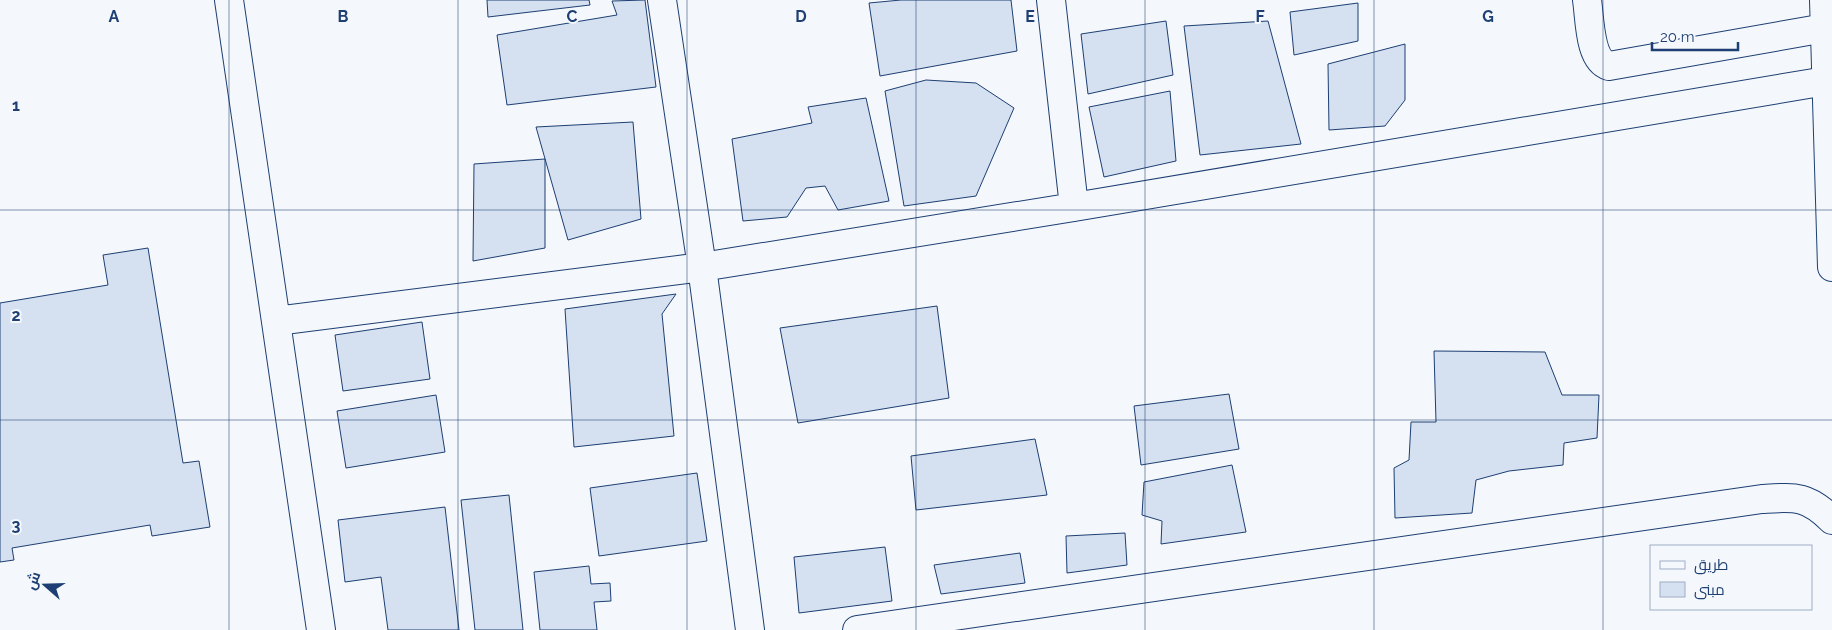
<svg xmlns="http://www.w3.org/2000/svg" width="1832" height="630" viewBox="0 0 1832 630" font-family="Raleway,Cairo,sans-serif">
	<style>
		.building { fill: #d5e0f0; stroke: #1d3f73 }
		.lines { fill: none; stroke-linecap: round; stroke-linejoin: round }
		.minor-casing { stroke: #1d3f73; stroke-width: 30 }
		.major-casing { stroke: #1d3f73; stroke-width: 30 }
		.minor { stroke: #f4f7fb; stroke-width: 28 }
		.major { stroke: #f4f7fb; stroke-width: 28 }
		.grid { fill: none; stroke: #1d3f73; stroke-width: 1; stroke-opacity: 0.55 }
		.grid-label { font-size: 16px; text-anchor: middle; font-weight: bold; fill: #1d3f73; stroke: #f4f7fb; stroke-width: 4; stroke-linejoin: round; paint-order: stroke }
	</style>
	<rect width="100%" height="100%" fill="#f4f7fb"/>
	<path class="building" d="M487 0H589L590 5 488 17Z
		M645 0 656 87 507 105 497 35 617 15 612 1Z
		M901 0H1011L1017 51 880 76 869 3Z
		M1358 3V41L1294 55 1290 12Z
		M1166 21 1173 75 1088 94 1081 34Z
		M1268 21 1301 144 1200 155 1184 26Z
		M1405 44V100L1385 126 1329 130 1328 64Z
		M926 80 976 83 1014 108 976 196 904 206 885 91Z
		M1170 91 1176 161 1104 177 1089 107Z
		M866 98 889 201 838 210 825 186 806 188 787 217 743 221 732 139 812 123 808 107Z
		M633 122 641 219 568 240 536 127Z
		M545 159V248L473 261 474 164Z
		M148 248 183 463 199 461 210 527 152 536 150 525 12 548 14 560 0 562V303L108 285 103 255Z
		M676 294 662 314 674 436 574 447 565 309Z
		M937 306 949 398 798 423 780 328Z
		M422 322 430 379 343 391 335 335Z
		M1434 351 1545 352 1562 395H1599L1597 438 1564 443 1563 465 1509 471 1476 480 1472 513 1395 518 1394 468 1409 460 1411 422H1436Z
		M1229 394 1239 449 1141 465 1134 406Z
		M436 395 445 452 346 468 337 411Z
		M1035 439 1047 495 916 510 911 456Z
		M1232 465 1246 532 1161 544 1162 521 1142 515 1144 482Z
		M697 473 707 541 599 556 590 488Z
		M509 495 523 630H475L461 500Z
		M445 507 459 630H388L381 577 345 582 338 520Z
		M1125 533 1127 565 1067 573 1066 536Z
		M885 547 892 601 799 613 794 557Z
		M1020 553 1025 583 941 594 934 565Z
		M589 566 591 584 610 583 611 601 594 602 597 630H540L534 572Z"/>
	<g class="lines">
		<defs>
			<path id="minor" d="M229 0 321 630
				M662 0 702 267 750 630
				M1051 0 1074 207
				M1587 0C1590 19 1589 60 1609 66L1825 28
				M276 321 702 267 1074 207 1826 81"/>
			<path id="major" d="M1824 0 1832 267
				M857 630 1762 499C1795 497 1807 495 1832 520"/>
		</defs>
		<use href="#minor" class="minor-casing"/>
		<use href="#major" class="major-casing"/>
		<use href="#minor" class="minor"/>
		<use href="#major" class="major"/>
	</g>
	<path class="grid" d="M229 0V630M458 0V630M687 0V630M916 0V630M1145 0V630M1374 0V630M1603 0V630M0 210H1832M0 420H1832"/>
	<g class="grid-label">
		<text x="114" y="22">A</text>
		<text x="343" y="22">B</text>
		<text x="572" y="22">C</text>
		<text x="801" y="22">D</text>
		<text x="1030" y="22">E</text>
		<text x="1260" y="22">F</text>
		<text x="1488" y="22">G</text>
		<text x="16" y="111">1</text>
		<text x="16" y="321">2</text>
		<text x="16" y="531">3</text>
	</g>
	<rect x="1650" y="545" width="162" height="65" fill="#f4f7fb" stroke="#9eadc5"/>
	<rect x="1660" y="561" width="25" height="8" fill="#f4f7fb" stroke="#9eadc5"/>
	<text x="1694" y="570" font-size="15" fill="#1d3f73">طريق</text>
	<rect x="1660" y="582" width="25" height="15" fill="#d5e0f0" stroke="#9eadc5"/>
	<text x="1694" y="595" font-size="15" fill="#1d3f73">مبنى</text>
	<g transform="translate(45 585) rotate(290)" stroke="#f4f7fb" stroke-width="4" paint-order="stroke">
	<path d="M0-4L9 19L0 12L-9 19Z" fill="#1d3f73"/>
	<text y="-8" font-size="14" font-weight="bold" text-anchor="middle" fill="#1d3f73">ش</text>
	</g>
	<path d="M1652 42v8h86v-8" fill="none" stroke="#1d3f73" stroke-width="2.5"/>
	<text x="1660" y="42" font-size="15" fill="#1d3f73" stroke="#f4f7fb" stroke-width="4" paint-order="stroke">20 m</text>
</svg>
